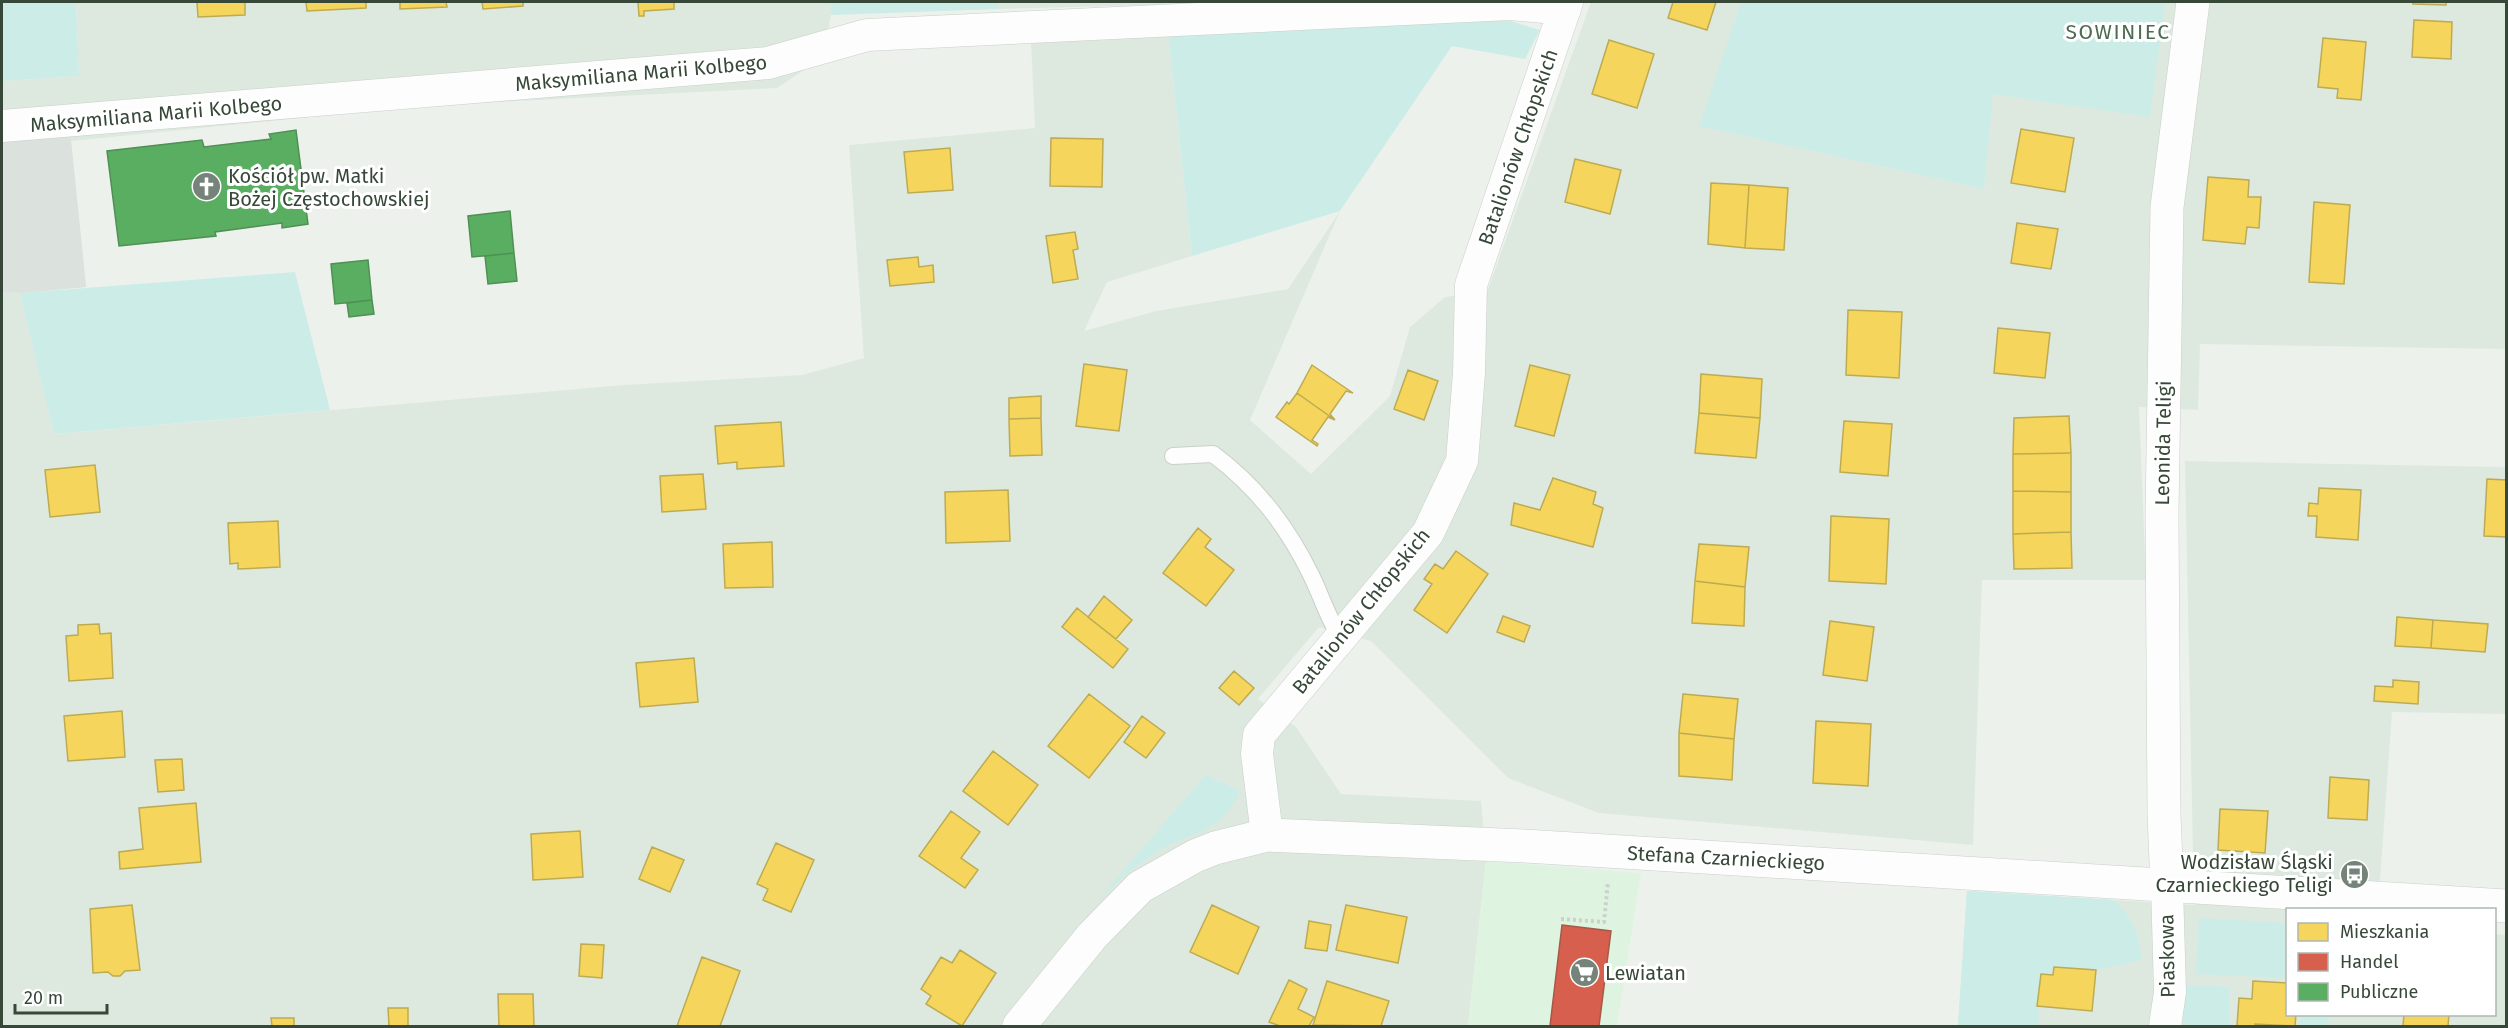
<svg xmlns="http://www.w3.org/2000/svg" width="2508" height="1028" viewBox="0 0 2508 1028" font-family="'Fira Sans',sans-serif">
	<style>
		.residential { fill: #dde9df }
		.commercial { fill: #dff4e0 }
		.green { fill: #ccece8 }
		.parking { fill: #dbe1dc }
		.homes { fill: #f6d55c; stroke: #bdab52; stroke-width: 1.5 }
		.shops { fill: #d6604d; stroke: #a65947; stroke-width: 1.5 }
		.public { fill: #5aae61; stroke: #508f55; stroke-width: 1.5 }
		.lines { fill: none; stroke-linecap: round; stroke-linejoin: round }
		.service-casing { stroke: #c9cfca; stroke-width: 18 }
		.minor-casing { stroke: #c9cfca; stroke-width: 33 }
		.tertiary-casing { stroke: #c9cfca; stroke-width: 34 }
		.path { stroke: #cbd1cb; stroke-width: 4; stroke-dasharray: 3 3; stroke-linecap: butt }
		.service { stroke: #fcfdfc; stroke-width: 16 }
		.minor { stroke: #fcfdfc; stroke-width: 32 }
		.tertiary { stroke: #fcfdfc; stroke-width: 33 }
		.labels { text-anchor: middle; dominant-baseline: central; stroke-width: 6; stroke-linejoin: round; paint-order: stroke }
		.street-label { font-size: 20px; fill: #374839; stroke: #fff }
		.poi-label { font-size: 20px; fill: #374839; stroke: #fff; text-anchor: start }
		.neighbourhood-label { font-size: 21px; letter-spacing: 1.5px; fill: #4e6b51; stroke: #fff }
	</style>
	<rect width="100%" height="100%" fill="#ecf1ec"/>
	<path class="residential" d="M76 2H830L831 15 823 57 777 88 420 106 71 141 86 287 21 293 54 434 624 385 802 375 864 358 849 145 1035 128 1031 41 1168 32 1192 256 1107 282 1084 331 1156 311 1288 289 1340 211 1250 420 1311 474 1390 396 1410 327 1445 297 1487 292 1591 2H1741L1700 126 1984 189 1992 94 2165 3 2152 2H2506V349L2200 344 2198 410 2139 407 2146 580H1982L1973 845 1599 813 1508 778 1371 641 1319 627 1258 699 1296 727 1341 794 1481 801 1486 861 1468 1026H2V81L79 76Z
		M998 2H1186V4L998 9Z
		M2185 461 2506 467V714L2392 712 2378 909 2288 910V1014H2494L2495 934 2506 935V1026H1958L1967 891 2194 905Z"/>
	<path class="commercial" d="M1486 861 1641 873 1617 1026H1468Z"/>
	<path class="green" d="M2 2H76L79 76 2 81Z
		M830 2H998V9L831 15Z
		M1741 2 2165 3 2150 117 1993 94 1984 189 1699 126Z
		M1497 17 1540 30 1525 59 1452 46 1340 211 1192 256 1168 32Z
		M295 272 330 410 54 434 20 293Z
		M1206 775 1240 791C1221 833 1200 828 1164 848 1138 862 1116 883 1095 903Z
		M1967 891 2114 900C2134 920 2139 932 2142 960L2096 970 2054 967 2053 975H2041L2038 1026H1958Z
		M2199 918 2287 923V978L2196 974Z
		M2186 985 2229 987V1026H2183Z
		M2301 1015H2329L2328 1026H2300Z"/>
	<path class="parking" d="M69 121 86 287 20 293 2 291V126Z"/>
	<path class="homes" d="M197 2H245V15L198 17Z
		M306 2H366V8L307 11Z
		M400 2H446L447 7 400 9Z
		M482 2H523V6L483 9Z
		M638 2H674V9L644 11V16H639Z
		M1673 2H1716L1707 30 1668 18Z
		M2413 2H2446V5L2413 4Z
		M2414 20 2452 22 2451 59 2412 57Z
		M2323 38 2366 42 2361 100 2337 98 2338 89 2318 87Z
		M1609 40 1654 54 1637 108 1592 94Z
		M2021 129 2074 138 2065 192 2011 183Z
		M1051 138 1103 139 1102 187 1050 186Z
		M950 148 953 190 908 193 904 152Z
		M1575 159 1621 170 1610 214 1565 202Z
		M2208 177 2249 180 2248 197H2261L2259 228 2247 227 2245 244 2203 240Z
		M1711 183 1749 185 1745 248 1708 244Z
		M1749 185 1788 188 1784 250 1745 248Z
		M2314 202 2350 205 2344 284 2309 282Z
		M2017 223 2058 229 2051 269 2011 263Z
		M1075 232 1078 249 1073 250 1078 279 1053 283 1046 236Z
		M918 257 919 267 933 265 934 282 890 286 887 260Z
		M1848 310 1902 312 1899 378 1846 375Z
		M1998 328 2050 333 2045 378 1994 373Z
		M1084 364 1127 370 1119 431 1076 426Z
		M1312 365 1353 393 1346 391 1330 414 1335 420 1297 393Z
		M1530 365 1570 375 1554 436 1515 426Z
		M1408 370 1438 381 1424 420 1394 409Z
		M1701 374 1762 379 1760 418 1699 413Z
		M1297 393 1335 420 1328 417 1312 440 1318 444 1317 446 1276 417 1287 402 1289 404Z
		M1041 396V418L1009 419V398Z
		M1699 413 1760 418 1756 458 1695 453Z
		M2069 416 2071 453 2013 454 2014 418Z
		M1041 418 1042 455 1010 456 1009 419Z
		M1844 421 1892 424 1888 476 1840 472Z
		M781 422 784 466 737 469V462L718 464 715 426Z
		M2071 453V492L2013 491V454Z
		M95 465 100 512 50 517 45 470Z
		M703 474 706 509 662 512 660 476Z
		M1553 478 1596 492 1593 504 1603 508 1593 547 1511 525 1514 503 1540 510Z
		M2487 479 2506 480V537L2484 536Z
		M2319 488 2361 490 2358 540 2316 537 2317 516H2308L2309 503 2318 504Z
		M1008 490 1010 541 946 543 945 492Z
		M2013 491 2071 492V532L2013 534Z
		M1831 516 1889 519 1886 584 1829 581Z
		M278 521 280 567 238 569V563L230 564 228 523Z
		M1198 528 1211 539 1205 547 1234 570 1206 606 1163 573Z
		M2071 532 2072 568 2014 569 2013 534Z
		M772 542 773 587 725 588 723 544Z
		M1699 544 1749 547 1745 587 1695 581Z
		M1456 551 1488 574 1447 633 1414 610 1432 584 1424 579 1435 564 1443 569Z
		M1695 581 1745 587 1744 626 1692 623Z
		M1104 596 1132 620 1116 639 1088 617Z
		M1077 608 1128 649 1113 668 1062 627Z
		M1503 616 1530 626 1524 642 1497 632Z
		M2397 617 2433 620 2431 648 2395 646Z
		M2433 620 2488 624 2485 652 2431 648Z
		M1830 621 1874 627 1867 681 1823 675Z
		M99 624 100 634 111 633 113 678 69 681 66 636 78 635V625Z
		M694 658 698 702 640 707 636 663Z
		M1234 671 1254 688 1239 705 1219 688Z
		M2393 680 2419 682 2418 704 2374 701 2375 686 2393 687Z
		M1089 694 1130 726 1089 778 1048 746Z
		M1683 694 1738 699 1734 739 1679 733Z
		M122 711 125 757 68 761 64 716Z
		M1142 716 1165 733 1146 758 1124 742Z
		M1816 721 1871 724 1868 786 1813 783Z
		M1679 733 1734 739 1732 780 1679 776Z
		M993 751 1038 785 1008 825 963 791Z
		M182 759 184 790 158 792 155 760Z
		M2330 777 2369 780 2367 820 2328 818Z
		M196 803 201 862 120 869 119 852 143 849 139 808Z
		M2220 809 2268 811 2265 853 2218 850Z
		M951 811 980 832 961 858 978 870 965 888 919 856Z
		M580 831 583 877 533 880 531 834Z
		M776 843 814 860 791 912 763 900 768 889 757 884Z
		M652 847 684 860 670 892 639 879Z
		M132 905 140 970 125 971 120 976H113L108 972 93 973 90 909Z
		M1212 905 1259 927 1238 974 1190 952Z
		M1346 905 1407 917 1398 963 1336 950Z
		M1309 921 1331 925 1327 951 1305 948Z
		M581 944 604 945 602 978 579 976Z
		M960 950 996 973 962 1026 926 1004 931 996 921 989 941 957 952 963Z
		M702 957 740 971 720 1026H677Z
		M2054 967 2096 970 2092 1011 2037 1006 2041 974 2053 975Z
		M1289 980 1307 989 1298 1009 1314 1017 1309 1026H1280L1269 1022Z
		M1327 981 1389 1001 1381 1026 1313 1025Z
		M2253 981 2288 983V1014H2296L2295 1026 2255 1024V1026H2237L2239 998 2252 999Z
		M498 994H533L534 1026H499Z
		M388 1008H408V1026H389Z
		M2404 1014H2449L2448 1026H2403Z
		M271 1018H294V1026H272Z"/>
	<path class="shops" d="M1562 925 1611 931 1599 1026H1550Z"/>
	<path class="public" d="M296 130 308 224 282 228V223L215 232 216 236 119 246 107 151 202 140 204 147 271 139 269 134Z
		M510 211 514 253 472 257 468 216Z
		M514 253 517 281 488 284 485 256Z
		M368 260 372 300 335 304 331 264Z
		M372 300 374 314 349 317 347 303Z"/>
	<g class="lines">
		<defs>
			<path id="service" d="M1173 456 1213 454C1257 487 1287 526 1311 575 1322 597 1328 619 1341 638"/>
			<path id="minor" d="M2 126 768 63 867 35 1510 4 1565 9
				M1267 835 1257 754 1259 735 1428 533 1462 461 1469 373 1471 285 1567 2
				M2165 1026 2170 992 2167 886"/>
			<path id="tertiary" d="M2167 886 2164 814 2162 513 2167 207 2193 2
				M1019 1026 1092 936 1140 887 1195 856 1215 848 1267 835 1524 846 2506 906"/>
		</defs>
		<use href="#service" class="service-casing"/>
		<use href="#minor" class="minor-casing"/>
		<use href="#tertiary" class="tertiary-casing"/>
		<path class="path" d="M1561 919 1604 922 1608 882"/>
		<use href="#service" class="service"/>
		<use href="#minor" class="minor"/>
		<use href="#tertiary" class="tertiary"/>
	</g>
	<defs>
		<symbol id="church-disc" viewBox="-11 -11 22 22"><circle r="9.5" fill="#768378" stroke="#fff"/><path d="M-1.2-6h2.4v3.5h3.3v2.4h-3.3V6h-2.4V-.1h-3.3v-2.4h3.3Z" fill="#fff"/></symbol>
		<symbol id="bus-disc" viewBox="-11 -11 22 22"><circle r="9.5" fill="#768378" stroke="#fff"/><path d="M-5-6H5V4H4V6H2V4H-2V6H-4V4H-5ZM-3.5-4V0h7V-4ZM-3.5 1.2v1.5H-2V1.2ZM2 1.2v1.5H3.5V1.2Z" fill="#fff"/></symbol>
		<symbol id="supermarket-disc" viewBox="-11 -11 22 22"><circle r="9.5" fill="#768378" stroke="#fff"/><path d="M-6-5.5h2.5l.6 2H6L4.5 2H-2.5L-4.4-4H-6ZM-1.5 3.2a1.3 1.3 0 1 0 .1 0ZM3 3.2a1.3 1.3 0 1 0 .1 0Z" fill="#fff"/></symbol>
	</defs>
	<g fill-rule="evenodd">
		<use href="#church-disc" x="190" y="170" width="33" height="33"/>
		<use href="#bus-disc" x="2338" y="858" width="33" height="33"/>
		<use href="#supermarket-disc" x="1568" y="956" width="33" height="33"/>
	</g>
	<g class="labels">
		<g class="street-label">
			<text transform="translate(641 73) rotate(-5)">Maksymiliana Marii Kolbego</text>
			<text transform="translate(156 114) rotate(-5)">Maksymiliana Marii Kolbego</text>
			<text transform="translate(1518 147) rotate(-71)">Batalionów Chłopskich</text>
			<text transform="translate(2163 443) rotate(-89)">Leonida Teligi</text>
			<text transform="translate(1361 611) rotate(-51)">Batalionów Chłopskich</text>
			<text transform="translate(1726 858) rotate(3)">Stefana Czarnieckiego</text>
			<text transform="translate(2167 956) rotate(-91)">Piaskowa</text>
		</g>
		<g class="poi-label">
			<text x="228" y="176">Kościół pw. Matki<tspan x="228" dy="23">Bożej Częstochowskiej</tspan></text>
			<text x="2333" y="862" text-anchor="end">Wodzisław Śląski<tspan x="2333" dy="23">Czarnieckiego Teligi</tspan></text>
			<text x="1605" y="973">Lewiatan</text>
		</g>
		<g class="neighbourhood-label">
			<text x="2118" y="32">SOWINIEC</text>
		</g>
	</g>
	<rect width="2508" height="1028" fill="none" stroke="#374839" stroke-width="6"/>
	<rect x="2286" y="908" width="210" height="108" fill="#ffffff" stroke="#afb6b0" stroke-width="1.5"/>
	<rect x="2298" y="923" width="30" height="18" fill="#f6d55c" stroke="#afb6b0" stroke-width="1.5"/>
	<text x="2340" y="938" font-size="18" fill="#374839">Mieszkania</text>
	<rect x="2298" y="953" width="30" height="18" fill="#d6604d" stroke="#afb6b0" stroke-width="1.5"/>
	<text x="2340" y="968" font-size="18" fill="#374839">Handel</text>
	<rect x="2298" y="983" width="30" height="18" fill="#5aae61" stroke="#afb6b0" stroke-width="1.5"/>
	<text x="2340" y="998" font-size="18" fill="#374839">Publiczne</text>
	<path d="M15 1004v9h92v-9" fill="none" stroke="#374839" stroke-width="3"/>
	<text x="24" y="1004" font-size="18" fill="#374839" stroke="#ffffff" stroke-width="4.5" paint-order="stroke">20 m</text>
</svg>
